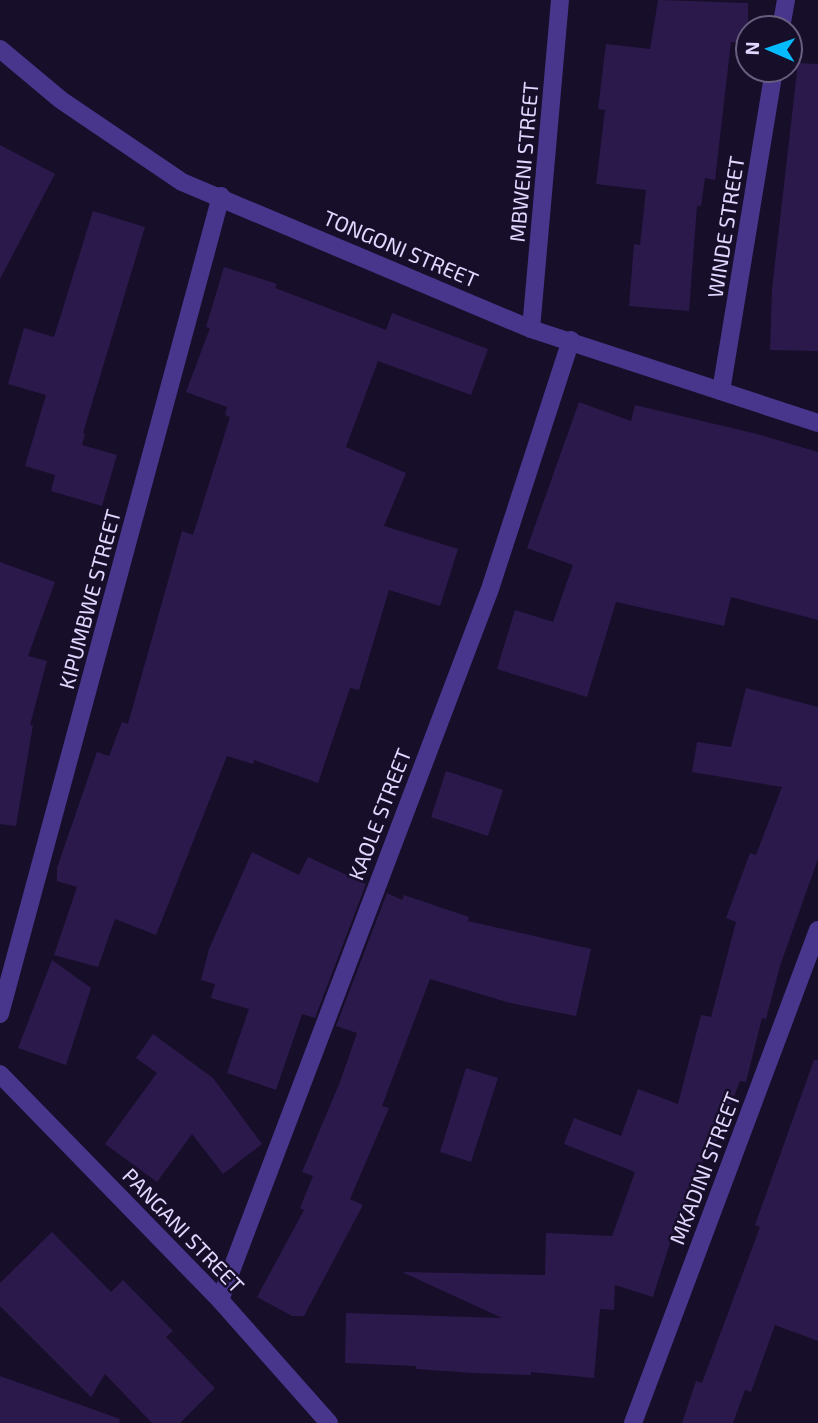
<svg xmlns="http://www.w3.org/2000/svg" width="818" height="1423" viewBox="0 0 818 1423" font-family="'Exo 2',sans-serif">
	<style>
		.building { fill: #2b194c }
		.lines { fill: none; stroke-linecap: round; stroke-linejoin: round }
		.minor { stroke: #47368c; stroke-width: 18 }
		.tertiary { stroke: #47368c; stroke-width: 18 }
		.labels { text-anchor: middle; dominant-baseline: central; stroke-width: 5; stroke-linejoin: round; paint-order: stroke }
		.street-label { font-size: 21px; fill: #e2d7ff; stroke: #170e29 }
	</style>
	<rect width="100%" height="100%" fill="#170e29"/>
	<path class="building" d="M658 0 748 3V42H731L715 180 705 178 701 206H697L689 311 629 306 634 244 640 245 646 190 596 184 605 110 598 109 606 44 650 49Z
		M798 63 818 64V351L770 350 772 289Z
		M0 145 55 174 0 279Z
		M93 211 145 227 83 433 85 434 82 445 117 455 102 506 51 491 55 475 25 466 46 395 8 384 24 328 54 337Z
		M224 267 277 284 275 288 386 330 392 313 488 349 471 395 378 361 346 447 406 473 384 526 458 549 440 606 389 590 359 690 350 688 318 783 254 760 253 764 227 756 156 935 115 919 98 967 54 955 77 887 57 881V868L97 752 109 756 122 722 128 724 182 531 193 535 230 417 225 415 227 407 186 392 210 328 206 327Z
		M579 402 631 421 635 405 757 434 818 452V620L731 597 724 626 616 602 587 697 497 669 515 610 553 622 573 565 527 548Z
		M0 562 55 582 28 656 47 661 30 725H33L16 826 0 824Z
		M746 688 818 707V859L780 966 766 1019 762 1018 746 1082 740 1081 713 1151 707 1149 678 1231 674 1230 653 1297 615 1285 614 1310 600 1309 594 1378 531 1372V1375L474 1373 416 1369V1366L345 1363 346 1313 502 1318 402 1272 545 1275 546 1233 612 1236 635 1172 564 1144 574 1118 621 1136 638 1089 678 1104 701 1015 711 1017 736 922 726 918 750 853 756 855 782 787 692 772 697 742 731 747Z
		M446 771 503 790 488 836 431 817Z
		M252 852 299 875 308 857 366 884 315 1018 302 1014 276 1090 227 1073 249 1009 211 998 215 984 201 980 209 949Z
		M387 893 402 900 404 895 469 917 468 921 591 949 576 1016 510 1003 430 979 382 1106 389 1108 350 1199 363 1205 304 1316H292L257 1297 304 1210 300 1208 313 1176 302 1172 340 1082 357 1033 336 1026Z
		M52 960 91 988 66 1065 18 1048Z
		M153 1034 213 1078 262 1144 223 1174 192 1134 157 1182 105 1144 157 1073 136 1058Z
		M814 1060H818V1341L775 1325 751 1392 745 1390 733 1423H682L696 1381 702 1383 760 1227 755 1225Z
		M466 1068 498 1078 471 1162 440 1152Z
		M52 1232 111 1292 123 1280 173 1331 166 1337 215 1388 180 1423H152L105 1374 91 1397 0 1306V1283Z
		M0 1376 120 1419 119 1423H0Z"/>
	<g class="lines">
		<path class="minor" d="M781 28 786 0
			M531 329 560 0
			M721 391 774 70
			M0 1014 221 196
			M220 1300 490 589 571 340
			M633 1423 818 930"/>
		<path class="tertiary" d="M0 49 61 100 182 182 531 329 818 423
			M0 1074 220 1300 329 1423"/>
	</g>
	<g class="labels">
		<g class="street-label">
			<text transform="translate(523 162) rotate(-85)">MBWENI STREET</text>
			<text transform="translate(725 227) rotate(-81)">WINDE STREET</text>
			<text transform="translate(401 248) rotate(23)">TONGONI STREET</text>
			<text transform="translate(89 599) rotate(-75)">KIPUMBWE STREET</text>
			<text transform="translate(379 814) rotate(-69)">KAOLE STREET</text>
			<text transform="translate(704 1168) rotate(-69)">MKADINI STREET</text>
			<text transform="translate(184 1230) rotate(46)">PANGANI STREET</text>
		</g>
	</g>
	<g transform="translate(769 49) rotate(272)"><circle r="33" fill="#170e29" stroke="#685e7f" stroke-width="2"/>
	<path d="M0-5L12 26L0 18L-12 26Z" fill="#03bcff"/>
	<text y="-10" font-size="19" font-weight="bold" text-anchor="middle" fill="#e2d7ff">N</text>
	</g>
</svg>
